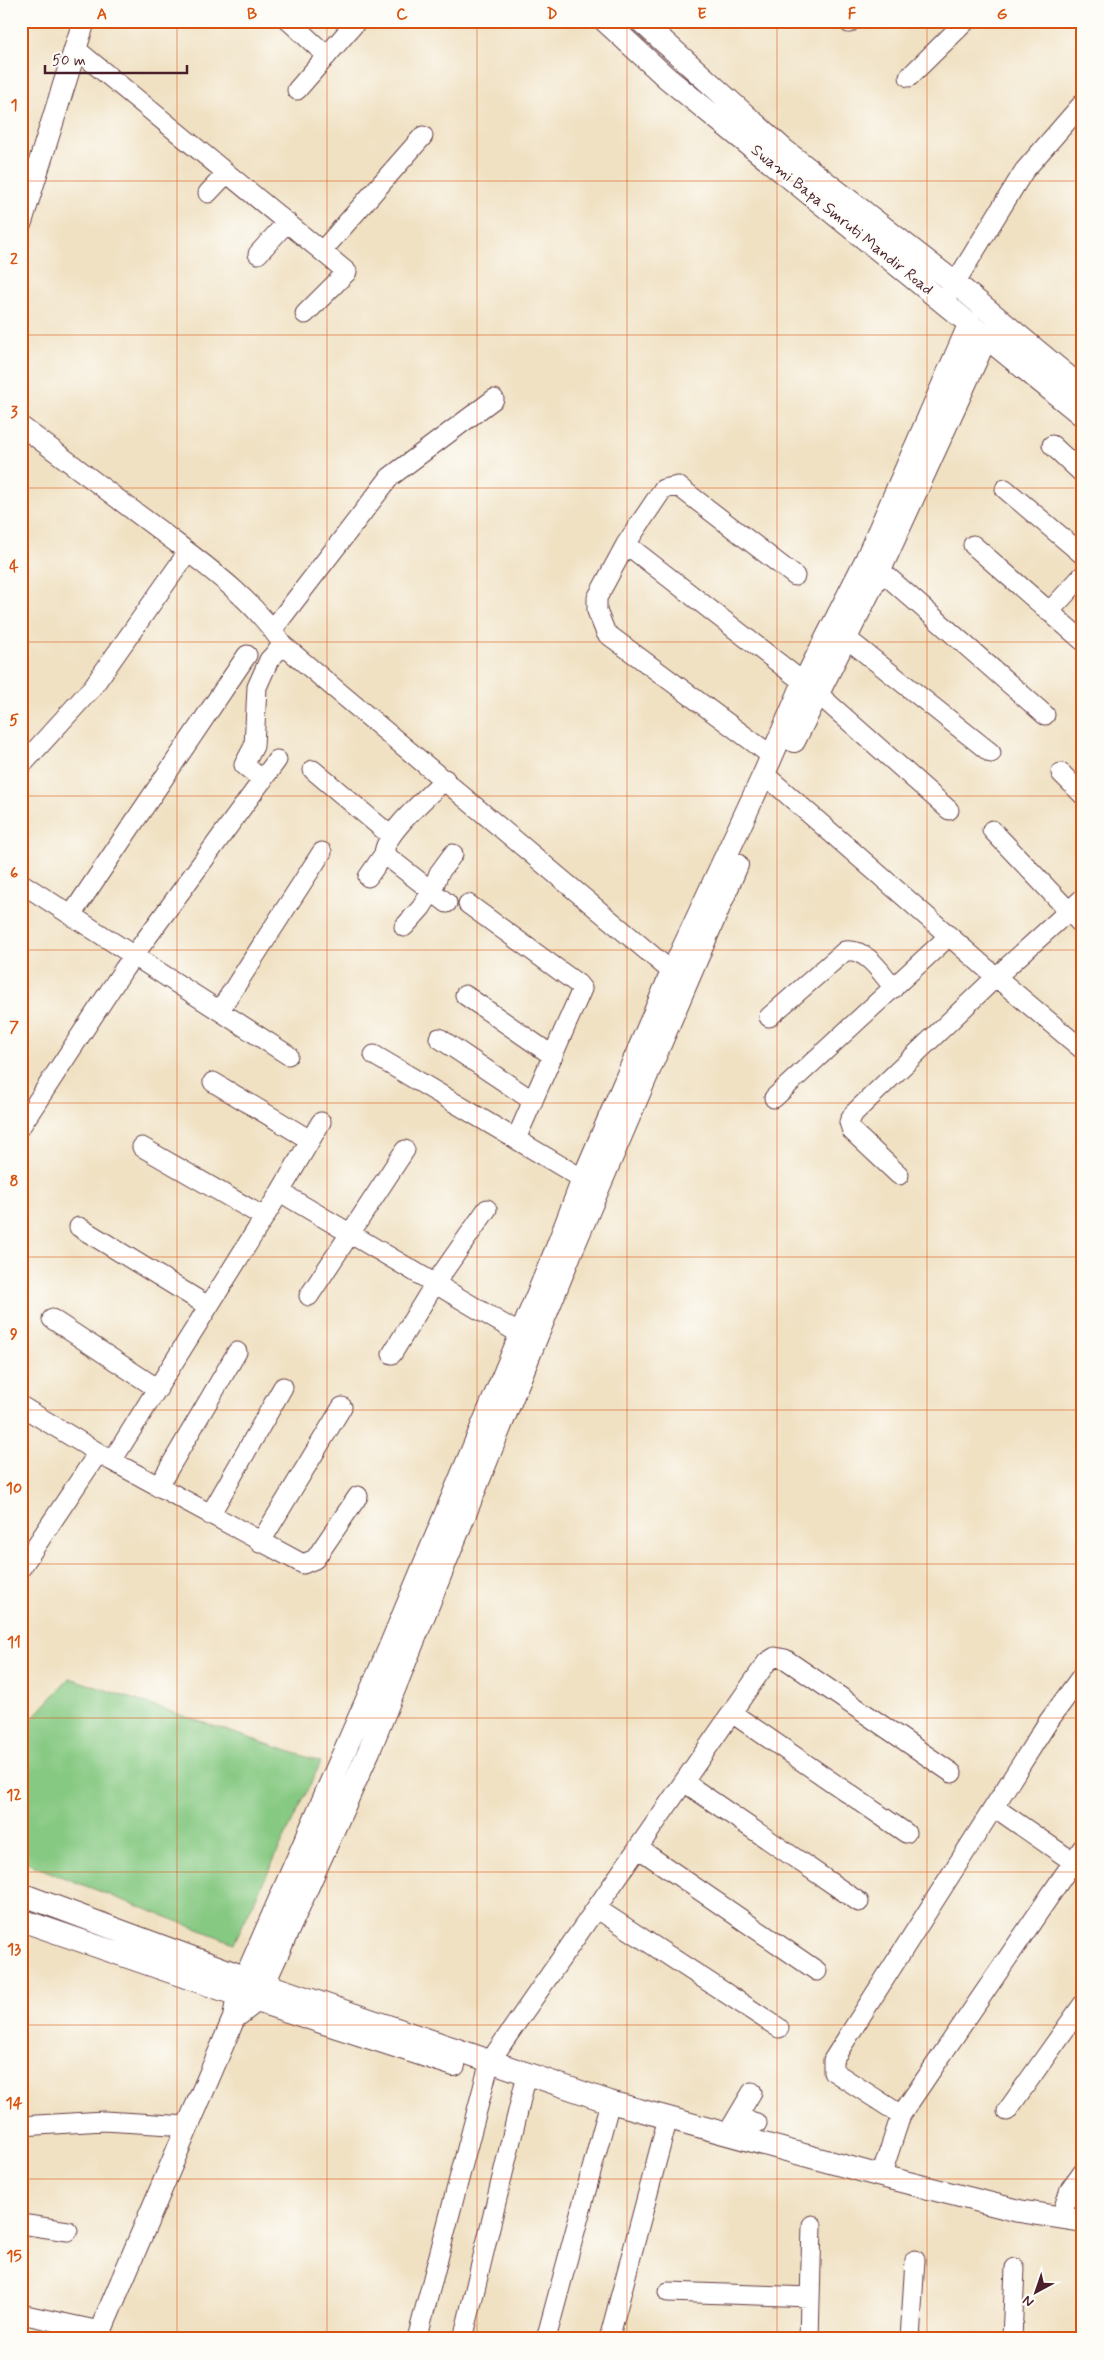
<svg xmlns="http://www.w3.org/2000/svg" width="1104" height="2360" viewBox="0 0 1104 2360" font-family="Mynerve,sans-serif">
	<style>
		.green { fill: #86c982; stroke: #687456 }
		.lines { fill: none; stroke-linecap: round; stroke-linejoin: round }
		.minor-casing { stroke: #633c42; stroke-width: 21 }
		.tertiary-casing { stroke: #633c42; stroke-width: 24 }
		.minor { stroke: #fff; stroke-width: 19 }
		.tertiary { stroke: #fff; stroke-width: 22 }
		.grid { fill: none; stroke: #d8530f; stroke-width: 1; stroke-opacity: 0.55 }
		.labels { text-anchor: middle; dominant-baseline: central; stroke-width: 4; stroke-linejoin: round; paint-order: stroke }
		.street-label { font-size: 16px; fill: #4a1f2b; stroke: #fdfcf7 }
		.neatline { fill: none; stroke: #d8530f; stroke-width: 2 }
		.grid-label { font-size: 16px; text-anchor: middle; font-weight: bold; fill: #d8530f }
	</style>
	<rect width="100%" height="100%" fill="#fdfcf7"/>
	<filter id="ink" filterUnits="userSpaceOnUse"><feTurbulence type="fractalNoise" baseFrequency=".02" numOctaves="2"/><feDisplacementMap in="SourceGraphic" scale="10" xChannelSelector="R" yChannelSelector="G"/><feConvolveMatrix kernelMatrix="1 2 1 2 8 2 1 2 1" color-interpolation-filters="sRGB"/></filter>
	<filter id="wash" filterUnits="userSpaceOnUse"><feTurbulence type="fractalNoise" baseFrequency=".0096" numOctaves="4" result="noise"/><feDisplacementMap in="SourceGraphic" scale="20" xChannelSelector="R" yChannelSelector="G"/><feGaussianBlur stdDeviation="1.12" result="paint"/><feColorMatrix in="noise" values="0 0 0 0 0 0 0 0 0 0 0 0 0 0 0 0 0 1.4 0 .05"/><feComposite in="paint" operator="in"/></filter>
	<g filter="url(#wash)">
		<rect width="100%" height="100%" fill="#f0e1c3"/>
		<path class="green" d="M70 1678 321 1762 234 1943 21 1861V1746L28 1723Z"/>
	</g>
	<g filter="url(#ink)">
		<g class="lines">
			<defs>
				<path id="minor" d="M289 21 327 56
					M849 23 850 21
					M76 49 347 272 305 314
					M909 77 966 21
					M297 90 357 21
					M208 193 227 173
					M322 251 423 136
					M258 254 287 222
					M947 296 1024 171 1083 103
					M21 426C67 460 112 495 158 529 202 563 253 598 283 645L672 972 684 977
					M1052 445 1083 474
					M1005 489 1083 555
					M626 544 817 693 949 810
					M973 545 1083 641
					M880 570 1045 715
					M1049 612 1083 575
					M273 629 390 477 494 399
					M845 637 991 753
					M772 756 606 633 597 611V598L626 544 663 489 678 486 795 576
					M21 766 92 688 188 552
					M313 770 391 836
					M1061 773 1083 795
					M764 774 996 977 1083 1050
					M445 779C429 796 384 833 384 854L447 903
					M263 780 244 765 254 746 257 687 269 660 283 645
					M992 830 1083 926
					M368 877 384 854
					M21 883 288 1055
					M468 904 578 984 582 989 516 1139
					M72 914 247 655
					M404 927 421 908 432 891 439 873 453 854
					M465 995 553 1056
					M220 1010 322 852
					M769 1017 845 951C867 948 881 973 894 988
					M439 1038 533 1101
					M374 1055 583 1179
					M213 1082 310 1140
					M774 1098 949 936
					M21 1126 124 969 277 760
					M142 1147 264 1217
					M899 1175 852 1131 849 1122 854 1113 996 977 1083 898
					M280 1192 520 1334
					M79 1227 208 1306
					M309 1296 405 1150
					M52 1319 158 1389
					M392 1354 434 1285 487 1209
					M21 1406 112 1461 303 1564 315 1559 358 1496
					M112 1461 280 1192 321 1122
					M158 1487 237 1352
					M210 1515 283 1387
					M260 1543 342 1407
					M21 1568 98 1453
					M732 1713 906 1833
					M684 1782 859 1902
					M994 1807 1082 1868
					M638 1848 817 1971
					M596 1908 779 2028
					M1007 2111 1083 2004
					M901 2115 833 2071V2060L1048 1722 1083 1674
					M737 2117 757 2123
					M21 2126 104 2121 188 2126
					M727 2134 752 2092
					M881 2176 901 2115 1083 1847
					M1061 2217 1070 2189 1083 2171
					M21 2224 68 2231
					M668 2292 810 2297
					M21 2314 100 2331
					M417 2339 490 2061 767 1662 775 1657 785 1659 952 1773
					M463 2339 527 2074
					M546 2339 610 2102
					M609 2339 668 2118
					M809 2339 812 2225
					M910 2339 915 2260
					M1012 2339 1015 2268"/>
				<path id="tertiary" d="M605 21 667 78 1083 416
					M641 21 784 150 955 283 1083 389
					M21 222 84 21
					M794 741 880 570 987 336
					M21 1894 247 1978 610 2102 881 2176 1019 2211 1083 2221
					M21 1920 238 1995 454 2065
					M234 2018 256 2001 369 1751 571 1252 737 865
					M97 2339 234 2018 238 1995 386 1656 556 1250 583 1179 672 972 764 774 804 682 866 560 970 323"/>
			</defs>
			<use href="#minor" class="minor-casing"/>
			<use href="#tertiary" class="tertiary-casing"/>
			<use href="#minor" class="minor"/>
			<use href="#tertiary" class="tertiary"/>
		</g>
	</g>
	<path class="grid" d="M177 21V2339M327 21V2339M477 21V2339M627 21V2339M777 21V2339M927 21V2339M21 181H1083M21 335H1083M21 488H1083M21 642H1083M21 796H1083M21 950H1083M21 1103H1083M21 1257H1083M21 1410H1083M21 1564H1083M21 1718H1083M21 1872H1083M21 2025H1083M21 2179H1083"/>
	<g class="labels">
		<g class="street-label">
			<text transform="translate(842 220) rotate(39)">Swami Bapa Smruti Mandir Road</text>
		</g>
	</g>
	<rect width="1104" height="2360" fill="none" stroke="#fdfcf7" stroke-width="55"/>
	<g transform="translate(1036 2292) rotate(220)" stroke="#fdfcf7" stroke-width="4" paint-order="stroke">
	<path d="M0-4L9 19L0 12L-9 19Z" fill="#4a1f2b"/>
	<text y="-8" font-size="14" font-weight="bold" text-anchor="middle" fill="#4a1f2b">N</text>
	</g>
	<path d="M45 65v8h142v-8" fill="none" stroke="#4a1f2b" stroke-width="2.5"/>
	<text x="52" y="65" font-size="15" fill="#4a1f2b" stroke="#fdfcf7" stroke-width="4" paint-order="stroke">50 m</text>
	<rect x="28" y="28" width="1048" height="2304" class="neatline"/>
	<g class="grid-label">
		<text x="102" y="19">A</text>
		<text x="252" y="19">B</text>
		<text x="402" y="19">C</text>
		<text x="552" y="19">D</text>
		<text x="702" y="19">E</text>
		<text x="852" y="19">F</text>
		<text x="1002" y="19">G</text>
		<text x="14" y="110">1</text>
		<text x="14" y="264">2</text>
		<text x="14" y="417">3</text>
		<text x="14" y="571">4</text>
		<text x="14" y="725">5</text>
		<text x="14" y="878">6</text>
		<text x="14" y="1032">7</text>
		<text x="14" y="1186">8</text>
		<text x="14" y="1339">9</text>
		<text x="14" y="1493">10</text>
		<text x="14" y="1647">11</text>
		<text x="14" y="1800">12</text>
		<text x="14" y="1954">13</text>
		<text x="14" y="2108">14</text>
		<text x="14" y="2261">15</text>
	</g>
</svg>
